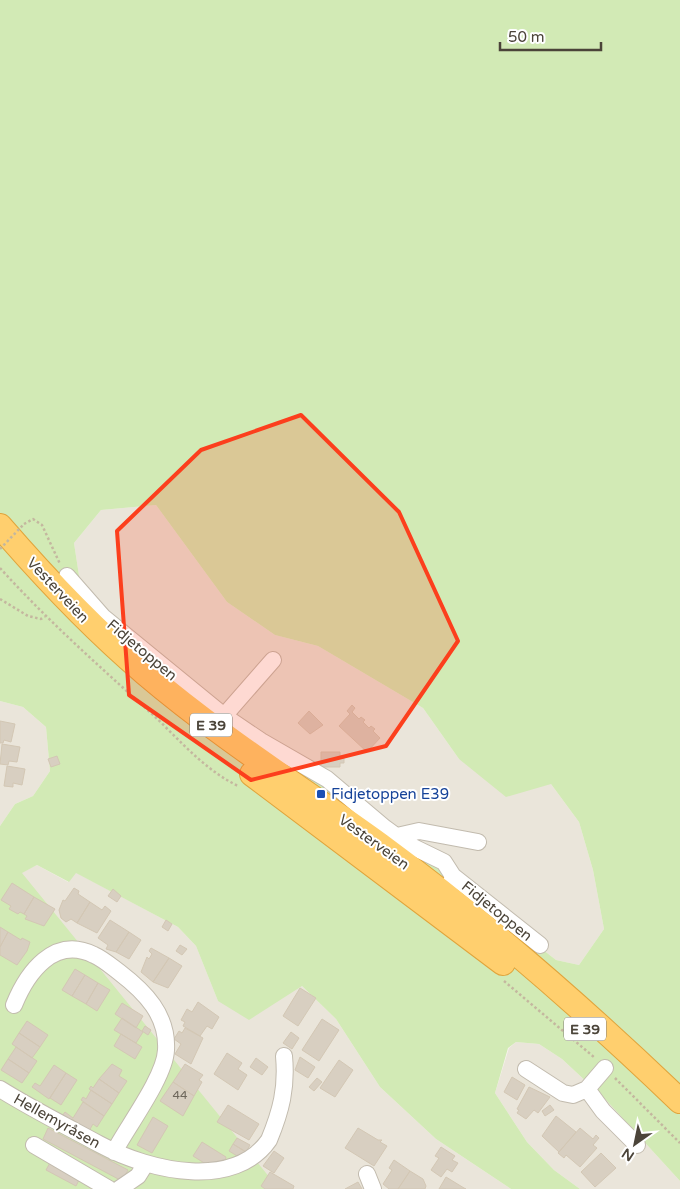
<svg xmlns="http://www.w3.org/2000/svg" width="680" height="1189" viewBox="0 0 680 1189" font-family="'Varela Round',sans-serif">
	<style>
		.residential { fill: #eae5da }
		.green { fill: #d2eab5; fill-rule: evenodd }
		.building { fill: #d8cfc1; stroke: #d3c7b4 }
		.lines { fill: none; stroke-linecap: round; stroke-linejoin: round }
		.minor-casing { stroke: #c2bbae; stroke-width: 18 }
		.highway-casing { stroke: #e0a43c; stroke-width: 26 }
		.path { stroke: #c4b79f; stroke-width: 2.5; stroke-dasharray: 2.5 2.5; stroke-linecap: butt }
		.minor { stroke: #fff; stroke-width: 16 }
		.highway { stroke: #ffcf6e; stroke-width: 24 }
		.path-bridge { stroke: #c4b79f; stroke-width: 2.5; stroke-dasharray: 2.5 2.5; stroke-linecap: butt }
		.marked { fill: #fc3f1d; fill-opacity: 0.2; stroke: #fc3f1d; stroke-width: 4; stroke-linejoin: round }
		.transit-dot { fill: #1a4fb4; stroke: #fff; stroke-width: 2 }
		.labels { text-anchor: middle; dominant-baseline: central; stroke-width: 4; stroke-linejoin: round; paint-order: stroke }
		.number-label { font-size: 12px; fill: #6e675b }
		.shield { fill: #fff; stroke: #817c74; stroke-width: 1 }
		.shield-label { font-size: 14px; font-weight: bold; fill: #4b4439 }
		.street-label { font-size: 15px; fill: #4b4439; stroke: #fff }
		.transit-label { font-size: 15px; fill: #164399; stroke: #fff; text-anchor: start }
	</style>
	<rect width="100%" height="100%" fill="#f6f3ec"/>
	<path class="residential" d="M156 505 227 602 275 635 318 646 423 708 459 759 551 784 579 822 593 870 604 929 579 965 556 960 432 863 134 641 80 582 74 543 101 510Z
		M0 701 23 707 46 727 50 771 33 796 15 804 0 826Z
		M37 865 68 882 75 872 178 927 196 946 218 1001 302 986 336 1019 380 1087 436 1139 511 1189H0L4 881Z
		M516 1042 539 1044 562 1059 606 1100 680 1181V1189H580L554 1170 527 1142 495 1093 509 1048Z"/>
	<path class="green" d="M0 0H680V1181L606 1100 562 1059 539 1044 516 1042 508 1048 495 1093 527 1142 554 1170 580 1189H511L436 1139 380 1087 336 1019 302 986 249 1020 218 1001 196 946 178 927 76 873 69 882 37 865 22 873 279 1189H0V826L15 804 33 796 50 771 46 727 23 707 0 701ZM156 505 227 602 275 635 318 646 423 708 459 759 506 797 551 784 579 822 593 870 604 929 579 965 556 960 432 863 134 641 80 582 74 543 101 510Z"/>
	<path class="building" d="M352 705 355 708 352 712 359 719 361 717 365 720 363 722 369 728 371 726 375 729 373 731 380 738 367 752 339 726 350 714 347 711Z
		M309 711 323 725 310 734 298 723Z
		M0 721 15 724 11 742 4 740 3 743H0Z
		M2 744 20 747 17 762 9 761 8 765 0 764Z
		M321 752H340V756H344V763H340V767H321Z
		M57 756 60 764 51 767 48 759Z
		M7 766 25 769 22 785 13 783V787L4 786Z
		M12 883 34 897 24 914 20 912 18 914 9 909 11 906 1 900Z
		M74 888 79 891 78 894 90 902 77 923 71 919 66 922 61 918 59 910 63 900 65 901Z
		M113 889 121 896 117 902 108 896Z
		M34 897 55 909 44 926 25 919 27 916 24 914Z
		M90 902 102 910 105 906 111 911 97 933 77 923Z
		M110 920 129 932 116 952 106 949 108 945 98 938Z
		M166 920 172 924 168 931 162 927Z
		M0 927 8 932 0 947Z
		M8 932 21 940 22 938 30 942 27 951 17 965 0 955V947Z
		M129 932 141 940 129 959 116 952Z
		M180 945 187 949 182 955 176 951Z
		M151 948 169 958 153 982 141 972 147 957 149 959 152 954 149 951Z
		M169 958 182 966 168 988 153 982Z
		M75 969 85 975 72 996 62 990Z
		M85 975 98 983 86 1004 72 996Z
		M98 983 110 990 97 1011 86 1004Z
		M300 988 316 998 298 1026 283 1016Z
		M198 1002 219 1017 212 1029 207 1026 200 1036 183 1026 185 1022 181 1020 187 1009 192 1012Z
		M122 1003 143 1016 136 1028 115 1014Z
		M122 1018 143 1032 136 1043 114 1030Z
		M322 1019 339 1030 319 1061 302 1050Z
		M27 1021 48 1035 40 1047 19 1033Z
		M145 1026 151 1030 148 1035 142 1031Z
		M185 1028 203 1038 191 1064 175 1054 181 1044 174 1039 179 1031 182 1033Z
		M291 1032 299 1038 292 1049 283 1043Z
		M19 1033 40 1047 32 1058 12 1044Z
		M121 1034 142 1047 135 1059 114 1046Z
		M16 1047 37 1061 29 1073 8 1059Z
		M227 1053 242 1063 238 1069 247 1075 238 1090 214 1074Z
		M300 1057 315 1067 308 1078 295 1070Z
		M256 1058 268 1067 262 1075 250 1067Z
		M8 1059 29 1073 22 1083 1 1070Z
		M339 1060 353 1070 335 1097 320 1088Z
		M112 1064 122 1070 119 1076 127 1081 119 1093 99 1079Z
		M185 1064 203 1075 199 1080 202 1082 194 1096 173 1082Z
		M54 1065 66 1073 49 1099 32 1087 35 1083 40 1086Z
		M66 1073 77 1080 61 1105 50 1098Z
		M512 1077 525 1085 517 1100 504 1092Z
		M317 1078 322 1082 314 1091 309 1087Z
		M99 1079 119 1093 112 1104 89 1089 91 1086 93 1088Z
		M173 1082 194 1096 183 1116 160 1101Z
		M529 1087 550 1097 538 1113 534 1110 526 1119 517 1113 519 1110 517 1109Z
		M91 1090 112 1104 104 1116 81 1100 83 1097 86 1099Z
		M83 1102 104 1116 97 1127 93 1124 89 1131 72 1119 70 1122 62 1116 65 1112 73 1118Z
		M228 1105 259 1124 249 1140 217 1122Z
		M550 1105 554 1110 545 1116 542 1111Z
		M556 1116 576 1132 559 1152 542 1136Z
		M153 1117 168 1126 152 1153 137 1145Z
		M48 1128 128 1170 122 1181 43 1139Z
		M358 1128 378 1140H382L380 1142 387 1146 374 1166 345 1148Z
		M580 1128 593 1139 596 1135 599 1138 593 1145 597 1148 580 1167 566 1155 564 1158 558 1153Z
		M237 1138 250 1145 246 1152 233 1144Z
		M202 1142 226 1157 222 1174 193 1156Z
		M233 1144 246 1152 242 1159 229 1151Z
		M441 1147 455 1156 452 1160 458 1163 452 1172 447 1169 441 1177 431 1170 439 1158 435 1156Z
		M274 1151 284 1158 274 1173 263 1166Z
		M601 1153 616 1168 595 1187 581 1172Z
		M52 1159 82 1174 76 1186 46 1170Z
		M394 1160 410 1171 398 1189H389L383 1184 392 1170 389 1168Z
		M410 1171 423 1179 426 1186 425 1189H398Z
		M270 1172 294 1186 293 1189H265L261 1186Z
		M446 1177 464 1188 466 1189H439Z
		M358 1182 362 1189H345Z"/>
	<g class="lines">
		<defs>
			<path id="minor" d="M67 576 103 617 224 716 261 741 327 779 385 828 407 844 444 862 453 876 448 892 441 902
				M224 716 273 660
				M397 836 419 831 478 842
				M453 876 540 945
				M14 1005C27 973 54 935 94 955 103 959 111 966 119 972 145 992 168 1015 166 1050 165 1077 127 1127 114 1152
				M605 1068 587 1089 603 1111 637 1145
				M526 1069 563 1093 573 1095 587 1089
				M0 1089C32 1109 66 1126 99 1144 153 1173 235 1189 269 1140 281 1111 287 1088 284 1056
				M34 1145 109 1189
				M367 1174 373 1189
				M119 1189 138 1176 143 1168"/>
			<path id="highway" d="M0 526C45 578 92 628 145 673 219 736 301 788 380 845 486 923 585 1010 680 1101
				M252 774 503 963"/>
		</defs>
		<use href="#minor" class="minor-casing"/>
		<use href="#highway" class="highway-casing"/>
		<path class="path" d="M24 524 33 519 42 525 60 564
			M0 568C47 620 99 666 151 713 178 738 203 769 238 786
			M0 599 28 616 41 619 45 617
			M504 981 595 1058
			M615 1078 680 1143"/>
		<use href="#minor" class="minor"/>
		<use href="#highway" class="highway"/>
		<path class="path-bridge" d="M0 549 24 524"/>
	</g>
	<path class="marked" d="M301 415 399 512 458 641 386 746 251 780 129 695 117 531 201 450Z"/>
	<rect class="transit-dot" x="316" y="789" width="10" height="10" rx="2.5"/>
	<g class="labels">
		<g class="number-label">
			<text x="180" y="1095">44</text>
		</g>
		<g class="shield">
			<rect x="190" y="713.5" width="42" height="23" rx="4"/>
			<rect x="564" y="1017.5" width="42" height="23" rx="4"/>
		</g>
		<g class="shield-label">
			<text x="211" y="725">E 39</text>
			<text x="585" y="1029">E 39</text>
		</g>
		<g class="street-label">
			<text transform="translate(58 590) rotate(47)">Vesterveien</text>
			<text transform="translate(142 650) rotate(40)">Fidjetoppen</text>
			<text transform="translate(374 842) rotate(36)">Vesterveien</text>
			<text transform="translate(497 911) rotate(39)">Fidjetoppen</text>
			<text transform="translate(57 1121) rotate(29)">Hellemyråsen</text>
		</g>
		<g class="transit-label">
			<text x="331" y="794">Fidjetoppen E39</text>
		</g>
	</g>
	<g transform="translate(635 1144) rotate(213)" stroke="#ffffff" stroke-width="4" paint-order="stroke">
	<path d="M0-4L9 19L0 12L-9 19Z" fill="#4b4439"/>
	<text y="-8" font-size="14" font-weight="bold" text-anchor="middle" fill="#4b4439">N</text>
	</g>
	<path d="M500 42v8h101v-8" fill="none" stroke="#4b4439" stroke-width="2.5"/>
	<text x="508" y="42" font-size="15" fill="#4b4439" stroke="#ffffff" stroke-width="4" paint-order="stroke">50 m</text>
</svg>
